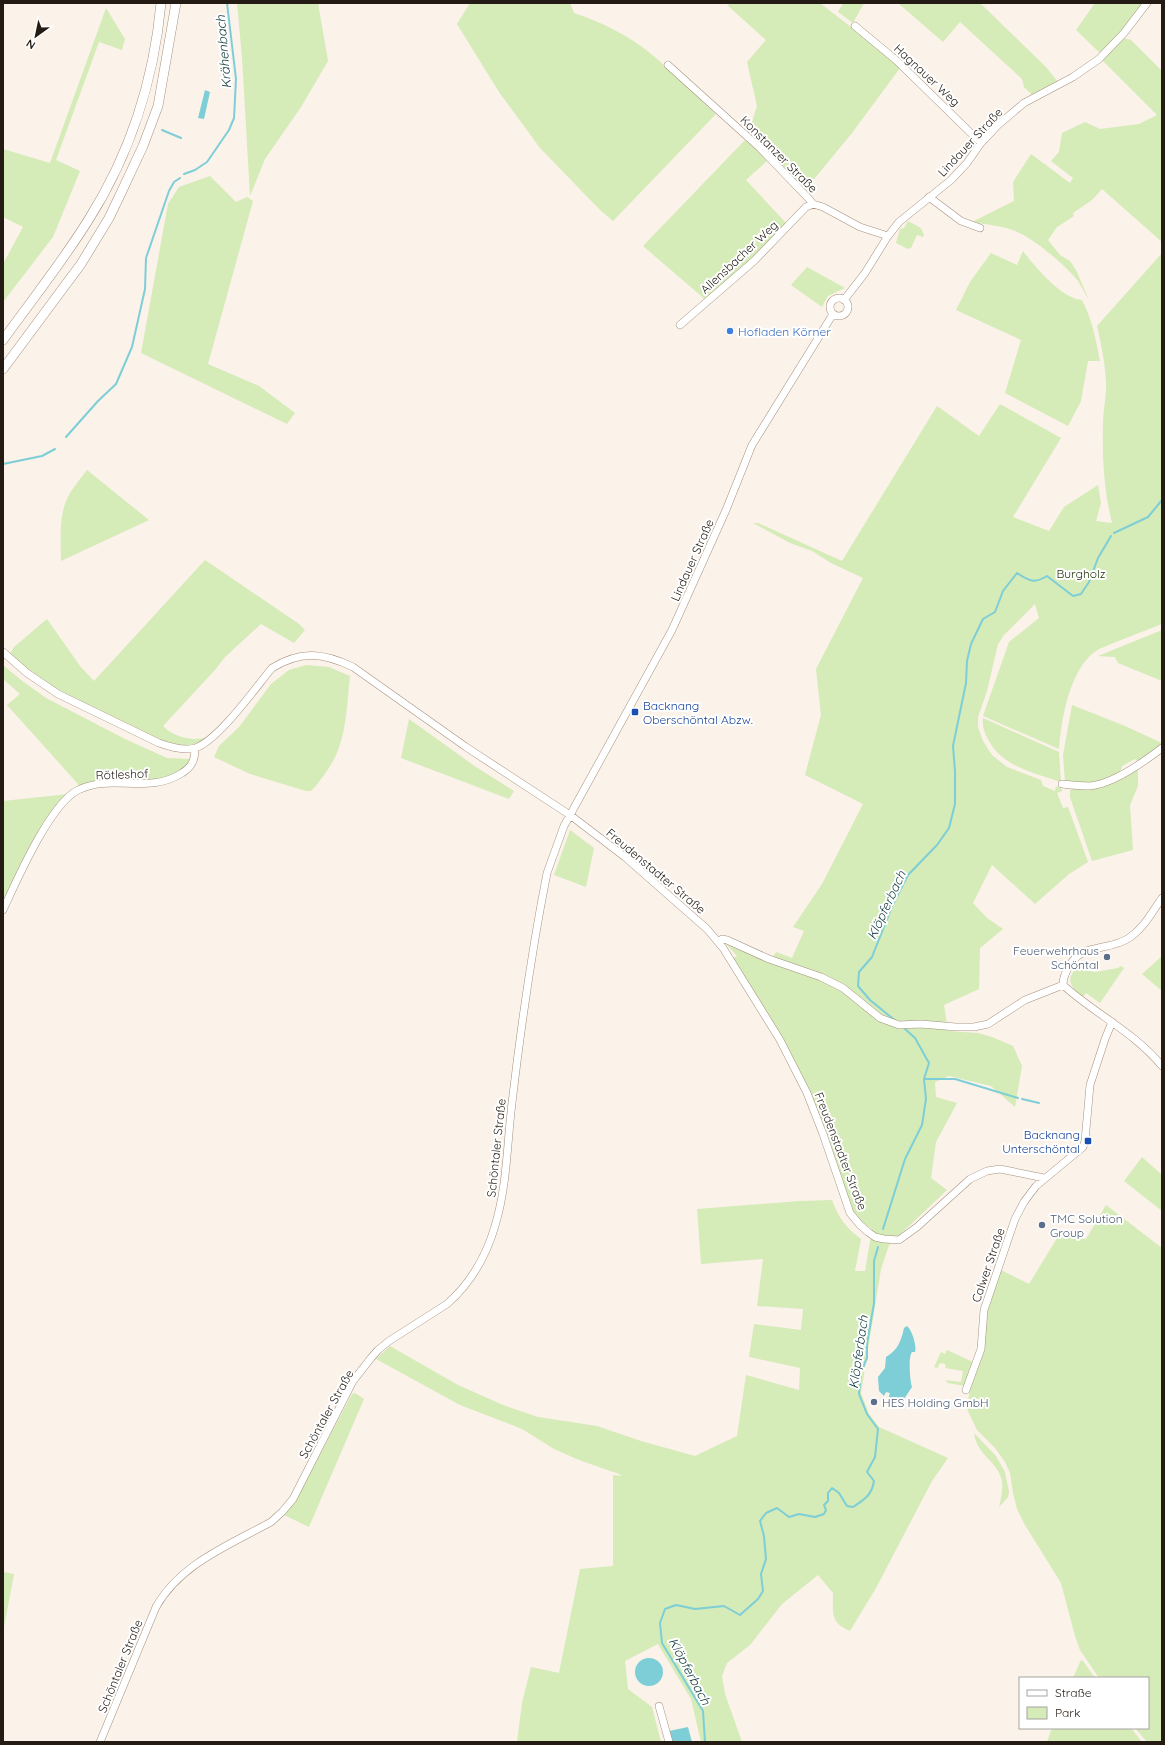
<svg xmlns="http://www.w3.org/2000/svg" width="1165" height="1745" viewBox="0 0 1165 1745" font-family="Quicksand,sans-serif">
	<style>
		.green { fill: #d5ebb8 }
		.water { fill: #7dced6 }
		.lines { fill: none; stroke-linecap: round; stroke-linejoin: round }
		.stream { stroke: #7dced6; stroke-width: 2 }
		.minor-casing { stroke: #a5907d; stroke-width: 8 }
		.major-casing { stroke: #a5907d; stroke-width: 10 }
		.minor { stroke: #fff; stroke-width: 7 }
		.major { stroke: #fff; stroke-width: 9 }
		.shop-dot { fill: #3f7fe0; stroke: #fff; stroke-width: 1.5 }
		.transit-dot { fill: #1a4fb4; stroke: #fff; stroke-width: 1.5 }
		.service-dot { fill: #5c6f8a; stroke: #fff; stroke-width: 1.5 }
		.labels { text-anchor: middle; dominant-baseline: central; stroke-width: 4; stroke-linejoin: round; paint-order: stroke }
		.street-label { font-size: 12px; fill: #241c14; stroke: #fff }
		.shop-label { font-size: 12px; fill: #366cbe; stroke: #fff; text-anchor: start }
		.park-label { font-size: 12px; fill: #28370d; stroke: #fff }
		.transit-label { font-size: 12px; fill: #164399; stroke: #fff; text-anchor: start }
		.service-label { font-size: 12px; fill: #4e5e75; stroke: #fff; text-anchor: start }
		.water-label { font-size: 13px; font-style: italic; fill: #1a4145; stroke: #fff }
	</style>
	<rect width="100%" height="100%" fill="#fbf2ea"/>
	<path class="green" d="M237 3H318L328 61 301 107 265 159 250 196 242 57Z
		M470 3H570L574 13C601 22 628 35 650 53 673 72 694 94 716 114L613 221 599 209 540 148 499 92 457 24Z
		M734 3H820L883 52 900 68 852 133 805 190 783 166 748 134 757 106 747 62 766 40 727 5Z
		M843 3H864L853 23 838 12Z
		M898 3H980L1046 67 1058 82 1032 95 1024 87 1022 79 960 22 943 42Z
		M1095 3H1144L1131 21 1101 54 1076 30Z
		M106 8 125 39 122 50 99 42 56 160 80 171 53 237 3 302V264L23 227 3 217V149L50 163Z
		M1124 38 1131 40 1162 71V242L1102 189 1092 200 1073 213 1074 216 1057 227 1048 240 1060 255 1070 261 1076 270 1089 300C1085 294 1082 287 1078 281 1065 265 1034 238 1015 231 1001 225 986 225 972 222L1014 201 1013 182 1031 154 1070 183 1073 178 1051 161 1059 152 1062 133 1085 122 1100 129 1139 124 1157 115 1102 60Z
		M745 140 768 160 746 180 787 224 707 301 643 246Z
		M210 176 236 202 247 197 253 201 208 364 259 386 295 413 287 424 141 353 168 204 179 187Z
		M908 221 921 228 924 235 923 237 917 235 911 248 908 249 896 243 900 229 904 228Z
		M1023 251C1035 267 1062 299 1082 300 1092 319 1096 340 1100 361H1088L1081 401 1068 426 1005 393 1021 340 956 310 970 282 991 253 1017 265Z
		M1162 253V624C1147 630 1131 636 1116 642 1109 645 1102 647 1096 651 1070 668 1061 720 1059 749L983 716 1009 642 1039 618 1035 604 1004 635 998 644 987 691 978 717V727L983 741 992 755 1007 767 1041 780 1043 786 1055 791 1056 786 1062 789V791L1057 793 1063 808 1068 807 1088 862 1069 874 1035 904 992 865 973 903 987 918 1003 929 980 948 979 989 944 1005 948 1031 978 1033 992 1037 1013 1046 1022 1066 1015 1107 991 1086 949 1076 935 1082 936 1097 957 1103 936 1142 931 1178 947 1190 889 1245 881 1269 861 1393 869 1414 879 1427 948 1458 932 1481 876 1588 850 1631C830 1623 833 1613 833 1593L818 1575 782 1604 750 1645 727 1663 722 1676 725 1694 742 1742H701L691 1699 658 1644 625 1661 628 1689 652 1707 661 1742H517L522 1703 531 1667 559 1673 580 1569 613 1566V1475L622 1476 619 1474 579 1460 554 1449 522 1429 460 1405 376 1359 390 1346 458 1385 503 1405 538 1417 597 1426 641 1441 695 1456 737 1436 746 1375 799 1390 800 1368 749 1357 754 1324 801 1330 803 1309 757 1306 763 1259 701 1264 697 1209 800 1201 832 1200C838 1217 846 1228 861 1239L855 1271H865L872 1229 862 1222 853 1211 826 1132 810 1092 782 1038 733 958 737 956 727 945 730 944 770 962 776 952 792 958 804 931 793 927 822 884 863 804 805 775 821 715 816 669 863 578 831 563 812 551 790 543 753 523H758L842 561 937 406 979 436 1000 404 1061 438 1013 517 1049 531 1064 507 1098 485 1101 503 1096 521 1112 523C1104 491 1102 456 1103 423 1103 409 1107 395 1106 381 1105 362 1101 344 1097 326Z
		M807 267 845 288 828 296 822 307 791 285Z
		M87 470 149 520 61 561C61 539 58 513 70 493 75 485 81 478 87 470Z
		M205 560 299 624 305 630 294 643 261 624 225 657 215 670 163 726C174 737 193 742 207 737 195 746 181 748 167 744 155 740 142 732 131 727 88 707 46 686 10 654L14 647 47 619 80 666 94 681Z
		M1162 630V681L1118 663 1115 657 1098 656Z
		M3 665 21 680 46 698 125 739 167 758 191 759 185 768 167 780 78 788V784L7 705 20 694 3 679Z
		M306 665 329 667 350 676C347 700 347 728 338 750 333 764 324 775 315 787L311 791H306L250 774 214 757 219 746 239 727 271 684 289 670Z
		M1072 705 1125 726 1162 743V744L1138 761 1135 759 1122 766 1120 773 1091 783 1065 782 1063 755Z
		M983 718 1059 752 1061 782C1035 773 1003 767 989 741 985 734 982 727 983 718Z
		M409 719 476 767 514 791 509 799 401 758Z
		M1138 767V786L1130 805 1133 850 1092 861 1070 797V790L1072 789 1091 788Z
		M68 794 61 799 62 800 3 903V801Z
		M570 830 594 848 586 887 554 875Z
		M1162 956V991L1142 974Z
		M1121 966 1124 968 1100 1003 1086 993 1083 997C1072 988 1064 980 1077 968L1095 972 1118 968Z
		M1142 1157 1162 1175V1211L1124 1181Z
		M1106 1205 1162 1248V1742H1147L1135 1728H1148V1678H1099L1080 1650 1075 1636 1061 1583 1025 1525 1017 1509 1013 1493 1010 1473 1005 1462 995 1448 977 1430 967 1409 970 1388 983 1351 986 1311 999 1269 1029 1284 1059 1235 1086 1239Z
		M947 1350 973 1362 965 1386 948 1383 945 1380 961 1382 963 1371 945 1368 946 1365 943 1363 939 1364 938 1368 934 1367 941 1352 945 1354Z
		M355 1393 364 1399 309 1527 284 1515 297 1498 352 1394Z
		M974 1433 996 1456 1005 1472 1009 1492 1008 1497 999 1507C1001 1499 1003 1489 1002 1481 998 1461 977 1456 974 1433Z
		M4 1572 14 1574 3 1632V1579Z
		M1081 1660 1083 1661 1095 1678H1073Z
		M1052 1728H1131L1142 1742H1047Z"/>
	<path class="water" d="M205 90 210 92 204 119 198 118Z
		M907 1326C912 1330 917 1346 915 1352H912C908 1357 910 1381 912 1387L904 1399C898 1399 894 1401 888 1399L890 1393 886 1392 884 1396 879 1391 878 1377 885 1368 886 1357C898 1350 901 1341 904 1328Z
		M635 1672a14 14 0 1 1 28 0a14 14 0 1 1-28 0Z
		M688 1727 692 1742H671L669 1731Z"/>
	<g class="lines">
		<path class="stream" d="M162 130 181 138
			M184 174 195 170 207 162 229 130 234 118 236 79 227 3
			M66 437 98 401 116 384 132 347 145 289 146 258 169 191 174 182 180 178
			M3 464 42 456 55 449
			M1114 533 1148 517 1162 500
			M897 1022 870 1000 858 986 859 972 872 957 893 904 908 875 937 845 949 828 955 804V771L953 746 966 683 967 661 971 644 983 619 995 612 1003 591 1017 573C1029 581 1034 584 1047 576L1073 596 1081 594 1089 582 1098 558 1111 536
			M924 1079H955L1018 1098
			M1022 1099 1039 1103
			M883 1229 905 1159 922 1125 926 1099 924 1079 929 1063 915 1038 904 1028
			M705 1742 703 1711 662 1643 660 1623 665 1609 676 1605 695 1609 724 1606 740 1615 758 1599 763 1591 761 1574 766 1559 764 1536 760 1521 766 1513 777 1508 789 1517 799 1514 815 1517 824 1514 826 1510 824 1505 828 1501V1493L832 1488 839 1493 847 1506 853 1507C864 1500 872 1495 874 1481L867 1472 875 1457 878 1429 867 1414 859 1394 861 1372 867 1358V1344L874 1303V1261L878 1247"/>
		<defs>
			<path id="minor" d="M855 26 896 60 981 143
				M668 65 760 148 809 199 813 204 823 207 860 227 888 236
				M929 197 961 221 980 228
				M830 307a9 9 0 1 1 18 0a9 9 0 1 1-18 0Z
				M844 300 865 273 888 236 899 222 951 180 967 163 981 143 998 125 1024 103 1073 77 1099 59 1124 33 1147 3
				M680 325 754 261 806 207 813 204
				M3 652 27 673 58 694 159 743C170 747 184 751 195 748 218 741 256 687 272 668 301 650 324 653 353 667L466 747 570 815 625 857 707 929 723 948 780 1040 807 1093 823 1134 850 1213 860 1225 868 1232 875 1237 884 1239 899 1240 917 1227 970 1179 987 1171 1000 1169 1044 1178
				M1062 784C1071 785 1081 786 1090 786 1112 784 1145 761 1162 748
				M1162 898C1152 912 1144 928 1129 938 1108 952 1081 942 1068 968 1065 974 1063 978 1063 985 1095 1014 1134 1032 1162 1066
				M3 910C17 880 50 804 78 790 112 773 148 795 182 773 192 767 195 760 195 748
				M719 942 722 939 727 940 769 959 821 977 843 988 880 1018 899 1025 921 1024 956 1027H974L988 1024 1025 1000 1063 985
				M966 1390 981 1349 984 1310 1015 1219 1024 1202 1036 1186 1083 1147 1085 1141 1090 1085 1105 1039 1112 1022
				M659 1706 669 1742
				M100 1742 156 1607C180 1564 229 1545 271 1522L282 1512 293 1499 353 1381 371 1358 378 1350 389 1341 447 1304C471 1283 486 1257 495 1226 507 1187 507 1144 512 1103 521 1026 532 949 547 873L564 826 672 630 726 510 752 445 833 314"/>
			<path id="major" d="M3 340C32 300 63 261 89 219 130 154 154 79 161 3
				M3 369 81 264 109 218 121 193 143 146 158 106 176 3"/>
		</defs>
		<use href="#minor" class="minor-casing"/>
		<use href="#major" class="major-casing"/>
		<use href="#minor" class="minor"/>
		<use href="#major" class="major"/>
	</g>
	<circle class="shop-dot" cx="730" cy="331" r="4"/>
	<g class="transit-dot">
		<rect x="631" y="708" width="8" height="8" rx="2"/>
		<rect x="1084" y="1137" width="8" height="8" rx="2"/>
	</g>
	<g class="service-dot">
		<circle cx="1107" cy="957" r="4"/>
		<circle cx="1042" cy="1225" r="4"/>
		<circle cx="874" cy="1402" r="4"/>
	</g>
	<g class="labels">
		<g class="street-label">
			<text transform="translate(927 75) rotate(43)">Hagnauer Weg</text>
			<text transform="translate(970 142) rotate(-47)">Lindauer Straße</text>
			<text transform="translate(779 154) rotate(45)">Konstanzer Straße</text>
			<text transform="translate(739 257) rotate(-43)">Allensbacher Weg</text>
			<text transform="translate(692 560) rotate(-66)">Lindauer Straße</text>
			<text transform="translate(122 774) rotate(-2)">Rötleshof</text>
			<text transform="translate(656 871) rotate(40)">Freudenstadter Straße</text>
			<text transform="translate(496 1148) rotate(-84)">Schöntaler Straße</text>
			<text transform="translate(841 1151) rotate(69)">Freudenstadter Straße</text>
			<text transform="translate(988 1265) rotate(-71)">Calwer Straße</text>
			<text transform="translate(326 1414) rotate(-61)">Schöntaler Straße</text>
			<text transform="translate(120 1666) rotate(-68)">Schöntaler Straße</text>
		</g>
		<g class="shop-label">
			<text x="738" y="331">Hofladen Körner</text>
		</g>
		<g class="park-label">
			<text x="1081" y="573">Burgholz</text>
		</g>
		<g class="transit-label">
			<text x="643" y="705">Backnang<tspan x="643" dy="14">Oberschöntal Abzw.</tspan></text>
			<text x="1080" y="1134" text-anchor="end">Backnang<tspan x="1080" dy="14">Unterschöntal</tspan></text>
		</g>
		<g class="service-label">
			<text x="1099" y="950" text-anchor="end">Feuerwehrhaus<tspan x="1099" dy="14">Schöntal</tspan></text>
			<text x="1050" y="1218">TMC Solution<tspan x="1050" dy="14">Group</tspan></text>
			<text x="882" y="1402">HES Holding GmbH</text>
		</g>
		<g class="water-label">
			<text transform="translate(223 52) rotate(-95)">Krähenbach</text>
			<text transform="translate(886 905) rotate(-65)">Klöpferbach</text>
			<text transform="translate(858 1352) rotate(-82)">Klöpferbach</text>
			<text transform="translate(690 1671) rotate(62)">Klöpferbach</text>
		</g>
	</g>
	<rect width="1165" height="1745" fill="none" stroke="#241c14" stroke-width="8"/>
	<rect x="1019" y="1677" width="130" height="52" fill="#ffffff" stroke="#a7a4a1"/>
	<rect x="1027" y="1690" width="20" height="6" fill="#ffffff" stroke="#a7a4a1"/>
	<text x="1055" y="1697" font-size="12" fill="#241c14">Straße</text>
	<rect x="1027" y="1707" width="20" height="12" fill="#d5ebb8" stroke="#a7a4a1"/>
	<text x="1055" y="1717" font-size="12" fill="#241c14">Park</text>
	<g transform="translate(36 36) rotate(213)" stroke="#ffffff" stroke-width="3" paint-order="stroke">
	<path d="M0-3L7 15L0 10L-7 15Z" fill="#241c14"/>
	<text y="-6" font-size="11" font-weight="bold" text-anchor="middle" fill="#241c14">N</text>
	</g>
</svg>
